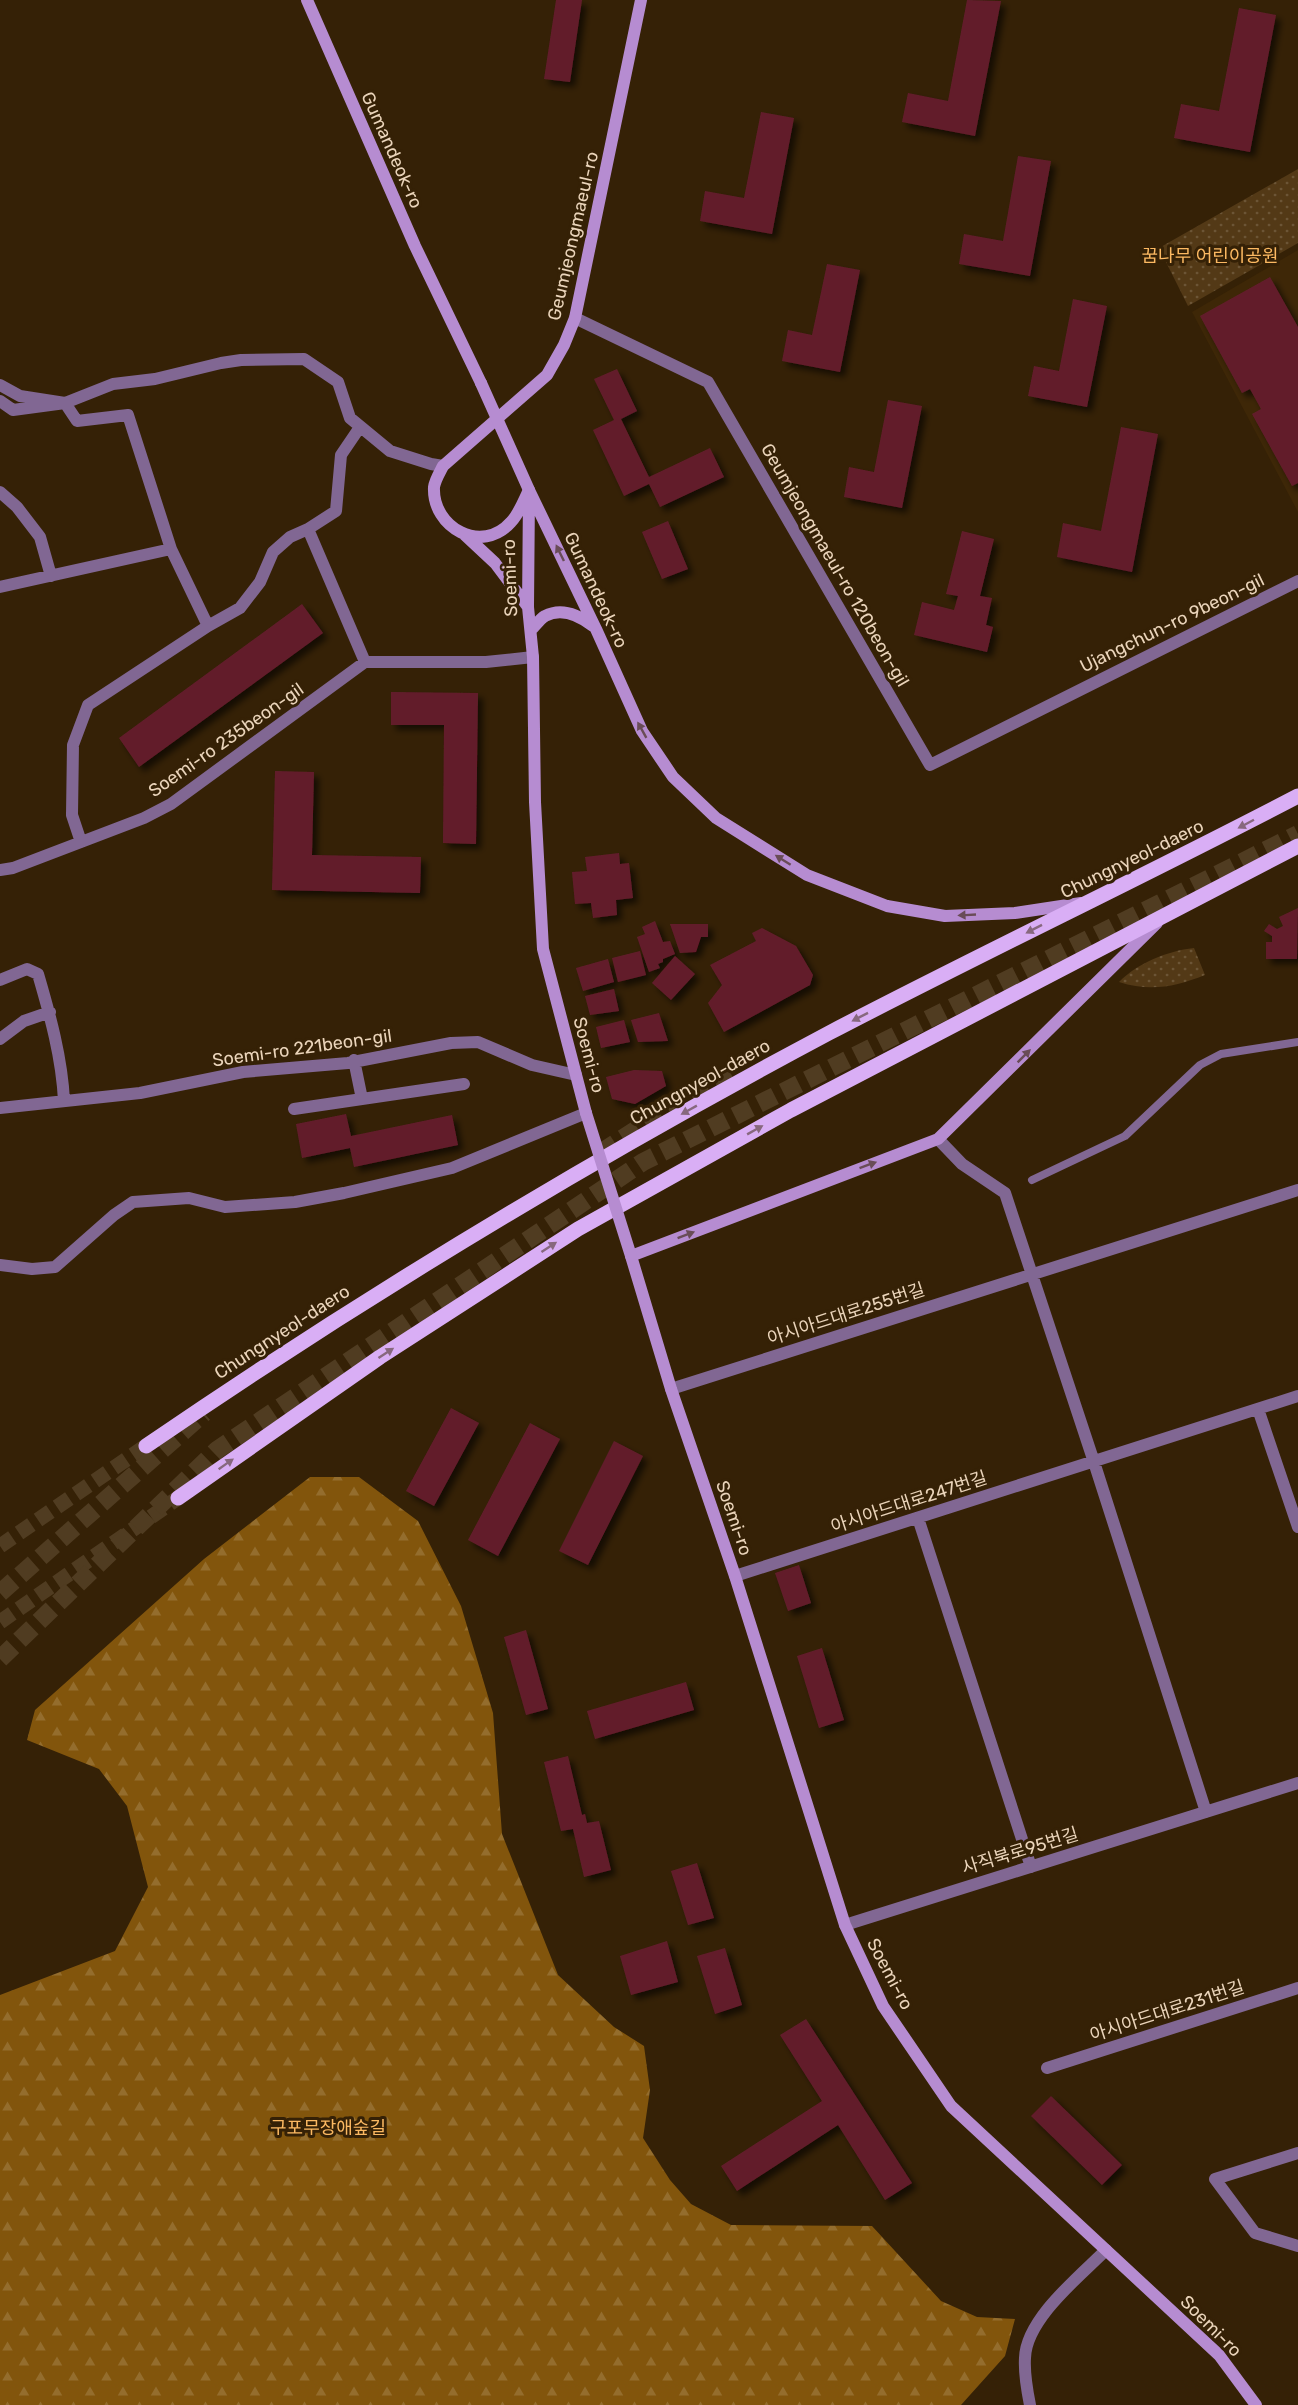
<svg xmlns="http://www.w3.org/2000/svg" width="1298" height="2405" viewBox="0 0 1298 2405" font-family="Rubik,'Noto Sans KR',sans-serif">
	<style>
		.built { fill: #3e2707 }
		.forest { fill: url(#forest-firs) }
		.park { fill: url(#park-dots) }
		.building { fill: #621d2c; filter: url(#shadow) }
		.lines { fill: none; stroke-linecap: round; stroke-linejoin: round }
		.primary-tunnel { stroke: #503c21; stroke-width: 15; stroke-dasharray: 15 8; stroke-linecap: butt }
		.highway-tunnel { stroke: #503c21; stroke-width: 18; stroke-dasharray: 18 9; stroke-linecap: butt }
		.lane { stroke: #816793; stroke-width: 8 }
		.street { stroke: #816793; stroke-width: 12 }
		.secondary { stroke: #b68cd1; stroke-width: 12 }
		.primary { stroke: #d9aef5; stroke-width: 15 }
		.secondary-bridge { stroke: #b68cd1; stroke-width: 12 }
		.oneway { fill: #694c57 }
		.oneway2 { fill: #87687e }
		.labels { text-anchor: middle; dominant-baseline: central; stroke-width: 6; stroke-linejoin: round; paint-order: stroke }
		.street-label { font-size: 18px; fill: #ead4ba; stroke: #352106 }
		.park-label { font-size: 18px; fill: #fcb962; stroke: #352106 }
	</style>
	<defs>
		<pattern id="forest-firs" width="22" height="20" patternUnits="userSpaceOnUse" patternTransform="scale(1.5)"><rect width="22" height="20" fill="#82550c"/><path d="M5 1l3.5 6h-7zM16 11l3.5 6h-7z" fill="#946d2d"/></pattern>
		<pattern id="park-dots" width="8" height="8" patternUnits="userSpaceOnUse" patternTransform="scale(1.5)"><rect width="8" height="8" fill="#533916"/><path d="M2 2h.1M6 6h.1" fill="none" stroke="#6c5536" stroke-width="1.8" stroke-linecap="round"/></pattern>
		<filter id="shadow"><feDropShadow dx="5" dy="5" stdDeviation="3" flood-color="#0009"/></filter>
	</defs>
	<rect width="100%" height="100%" fill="#352106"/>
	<path class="built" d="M1298 250V512L1192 312Z"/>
	<path class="forest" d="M310 1477H359L418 1521 461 1606 493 1713 502 1834 558 1975 614 2027 644 2046 650 2090 643 2138 670 2180 691 2204 731 2225 872 2226 941 2301 977 2317 1015 2319 1005 2356 961 2405H0V1995L115 1951 148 1887 127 1806 99 1769 27 1740 35 1710 204 1559Z"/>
	<path class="park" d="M1298 169V243L1188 306 1159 248Z
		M1194 948 1205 975C1175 987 1150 992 1119 982 1138 963 1167 951 1194 948Z"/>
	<path class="building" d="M556 0H582L570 82 544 79Z
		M967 0 1001 1 975 136 902 122 908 93 948 101Z
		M1239 8 1276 15 1250 152 1174 138 1181 104 1219 111Z
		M761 112 794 118 772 234 700 221 705 191 744 198Z
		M1018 156 1051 161 1030 276 959 264 964 234 1003 241Z
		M827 264 860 270 840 372 782 361 788 330 812 335Z
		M1270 277 1298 327V483L1292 486 1252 414 1261 409 1250 389 1242 393 1200 316Z
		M1073 299 1107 306 1087 407 1028 396 1034 366 1059 371Z
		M617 369 637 411 621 419 649 477 710 448 724 477 660 507 649 484 624 496 593 430 614 420 594 379Z
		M888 400 922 406 902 508 844 497 849 467 874 472Z
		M1121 427 1158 434 1132 572 1057 557 1063 523 1101 531Z
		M668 521 688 569 662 579 642 532Z
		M962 531 994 539 980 596 992 598 986 625 993 627 987 652 914 635 922 602 954 610 958 596 946 594Z
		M302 604 323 633 139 767 119 738Z
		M391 692 478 693 476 844 443 843 444 725H391Z
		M275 771 314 772 312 855 421 857 420 893 272 890Z
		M619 853 620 864 629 863 633 898 616 900 617 915 593 918 591 903 575 904 572 872 587 871 585 857Z
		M1298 908 1297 959H1266V942H1272V936L1264 931 1269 924 1277 929 1283 926 1279 917Z
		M655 921 663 942 670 941 675 954 663 959V962L658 964 660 968 649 972 637 937 645 934 642 927Z
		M670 924H708V937H701L696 952 680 953Z
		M762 928 796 946 813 975 810 985 724 1032 708 1003 722 985 710 965 756 941 752 933Z
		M640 951 646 975 618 982 612 958Z
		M675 956 695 974 671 1000 652 983Z
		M608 959 614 982 583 991 576 968Z
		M614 989 619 1011 590 1015 585 996Z
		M659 1013 668 1041 638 1042 631 1020Z
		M624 1020 630 1042 601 1048 596 1027Z
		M634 1070 662 1071 666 1086 635 1104 612 1099 606 1077Z
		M346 1114 351 1136 452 1115 458 1145 354 1167 350 1148 302 1158 296 1124Z
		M451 1408 479 1423 434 1506 406 1491Z
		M530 1423 560 1439 498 1556 468 1540Z
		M614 1441 643 1456 588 1565 559 1551Z
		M799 1565 811 1603 788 1611 775 1573Z
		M526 1630 548 1709 526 1715 504 1637Z
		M822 1648 844 1720 819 1728 797 1656Z
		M686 1682 694 1710 595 1739 587 1711Z
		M568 1756 582 1815 585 1814 587 1823 599 1821 611 1870 584 1877 573 1829 561 1831 544 1762Z
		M697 1863 714 1918 688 1925 671 1871Z
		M667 1941 678 1982 631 1995 620 1956Z
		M725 1948 742 2005 715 2014 697 1956Z
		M806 2019 912 2183 885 2200 838 2125 737 2191 721 2166 822 2101 780 2035Z
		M1051 2096 1122 2165 1102 2185 1031 2116Z"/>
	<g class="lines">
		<path class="primary-tunnel" d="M0 1546 146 1446
			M0 1622 178 1498"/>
		<path class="highway-tunnel" d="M600 1153 656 1117 735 1076
			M0 1593 204 1413
			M0 1659 217 1450 643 1162 1298 834"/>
		<path class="lane" d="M1032 1180 1125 1136 1200 1065 1221 1054 1298 1042"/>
		<path class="street" d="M575 318 708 382 930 765 1298 581
			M0 385 20 396 65 403 113 384 155 379 221 363 241 360 304 359 338 382 350 418 390 451 431 464 443 466
			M0 401 13 410 65 403 77 421 128 415 171 549 208 626
			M0 492 17 507 40 537 51 576
			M308 529 365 662
			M0 587 171 549
			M81 842 72 815 73 745 88 705 208 626 240 608 260 582 273 552 290 537 308 529 336 511 341 455 360 427
			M0 870 13 868 144 818 171 804 365 662H486L533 657
			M0 980 27 969 38 974C50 1015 62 1058 64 1101
			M0 1039 24 1021 50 1012
			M354 1060 362 1099
			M0 1108 140 1093 243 1072 348 1063 451 1043 478 1042 532 1065 576 1075
			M294 1109 464 1084
			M938 1139 962 1164 1005 1193 1094 1462 1206 1812
			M0 1265 32 1269 55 1267 114 1215 133 1202 189 1198 225 1207 295 1202 344 1193 452 1168 586 1113
			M671 1389 1298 1190
			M1258 1409 1298 1527
			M918 1518 1031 1867
			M735 1576 1298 1396
			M845 1925 1298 1783
			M1047 2068 1298 1988
			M1298 2153 1215 2179 1255 2233 1298 2246
			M1030 2405C1027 2390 1024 2373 1025 2358 1026 2319 1080 2276 1106 2250"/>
		<path class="secondary" d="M307 0 415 246 481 383
			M529 490 596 629 642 731 673 777 716 818 807 875 887 906 945 916 1015 913 1081 903
			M529 490C524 500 519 514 511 522 482 555 432 528 434 487 435 480 440 472 443 466L547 375 564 345 575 318 641 0
			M529 494 528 607 533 657 535 802 543 949 586 1113
			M465 535 495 563 528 607
			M531 630C535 626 540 619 545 616 562 607 580 616 593 626
			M1157 923 938 1139 631 1256 671 1389 735 1576 845 1925 883 2006 951 2106 1219 2355 1256 2405"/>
		<path class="primary" d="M146 1446C365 1296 594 1158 829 1033 984 952 1143 877 1298 796
			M178 1498 380 1357 578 1229 791 1110 1298 846"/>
		<path class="secondary-bridge" d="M481 383 529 490
			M586 1113 631 1256"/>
	</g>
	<defs><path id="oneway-solid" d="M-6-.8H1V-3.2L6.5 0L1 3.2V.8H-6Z" transform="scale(1.5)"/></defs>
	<g class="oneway">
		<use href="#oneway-solid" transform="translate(560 553) rotate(-116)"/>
		<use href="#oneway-solid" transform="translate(642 730) rotate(-119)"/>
		<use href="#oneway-solid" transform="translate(783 860) rotate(-148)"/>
		<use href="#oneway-solid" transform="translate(967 915) rotate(177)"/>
		<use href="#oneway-solid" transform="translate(1024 1056) rotate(-45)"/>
		<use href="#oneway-solid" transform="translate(868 1165) rotate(-20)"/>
		<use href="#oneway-solid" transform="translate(686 1235) rotate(-21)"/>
	</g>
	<g class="oneway2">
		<use href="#oneway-solid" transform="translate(1246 824) rotate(152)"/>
		<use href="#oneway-solid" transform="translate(1034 929) rotate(153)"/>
		<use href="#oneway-solid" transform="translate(860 1017) rotate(153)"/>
		<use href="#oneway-solid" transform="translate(689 1110) rotate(151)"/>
		<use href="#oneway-solid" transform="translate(755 1130) rotate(-29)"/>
		<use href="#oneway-solid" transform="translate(549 1247) rotate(-33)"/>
		<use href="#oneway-solid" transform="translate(386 1353) rotate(-33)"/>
		<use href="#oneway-solid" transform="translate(226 1464) rotate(-35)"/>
	</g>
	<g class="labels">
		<g class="street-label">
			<text transform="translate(392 150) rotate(66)">Gumandeok-ro</text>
			<text transform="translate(573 236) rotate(-77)">Geumjeongmaeul-ro</text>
			<text transform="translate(835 565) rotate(60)">Geumjeongmaeul-ro 120beon-gil</text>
			<text transform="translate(510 578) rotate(-92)">Soemi-ro</text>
			<text transform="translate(596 590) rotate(65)">Gumandeok-ro</text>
			<text transform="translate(1172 623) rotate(-26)">Ujangchun-ro 9beon-gil</text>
			<text transform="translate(226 740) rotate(-35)">Soemi-ro 235beon-gil</text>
			<text transform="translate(1132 859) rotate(-26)">Chungnyeol-daero</text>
			<text transform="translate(302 1048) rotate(-8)">Soemi-ro 221beon-gil</text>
			<text transform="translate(589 1055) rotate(75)">Soemi-ro</text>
			<text transform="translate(700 1082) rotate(-29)">Chungnyeol-daero</text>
			<text transform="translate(846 1314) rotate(-18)">아시아드대로255번길</text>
			<text transform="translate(282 1332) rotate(-33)">Chungnyeol-daero</text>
			<text transform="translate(909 1502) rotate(-18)">아시아드대로247번길</text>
			<text transform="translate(734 1518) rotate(71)">Soemi-ro</text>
			<text transform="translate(1020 1851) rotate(-17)">사직북로95번길</text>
			<text transform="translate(890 1974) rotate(62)">Soemi-ro</text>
			<text transform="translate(1167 2011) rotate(-18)">아시아드대로231번길</text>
			<text transform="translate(1211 2326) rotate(45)">Soemi-ro</text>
		</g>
		<g class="park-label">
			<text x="1210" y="256">꿈나무 어린이공원</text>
			<text x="328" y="2128">구포무장애숲길</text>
		</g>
	</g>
</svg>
